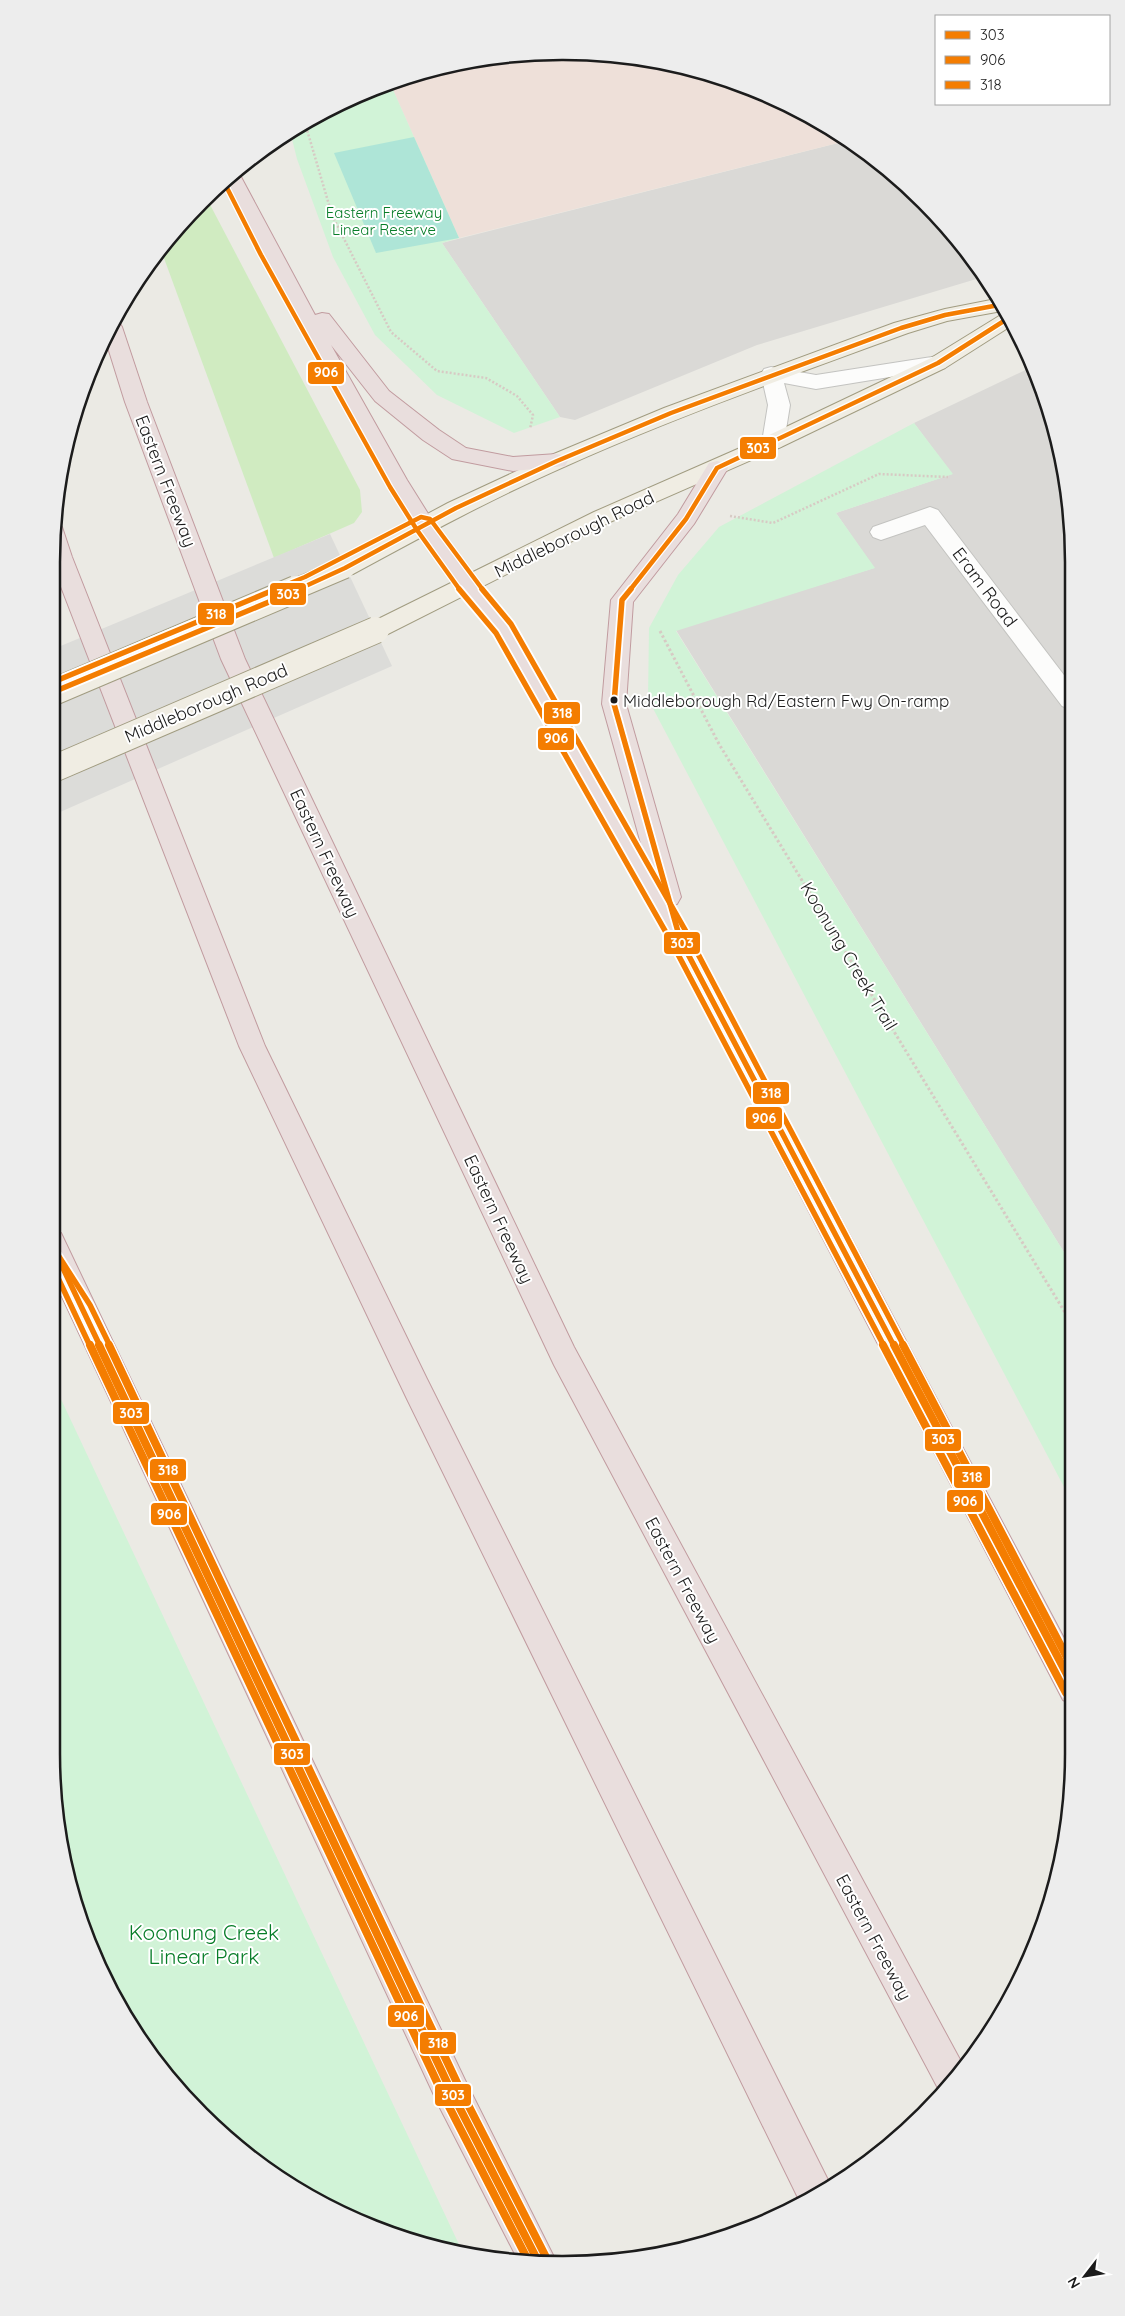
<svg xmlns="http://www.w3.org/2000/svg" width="1125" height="2316" viewBox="0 0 1125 2316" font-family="Quicksand,sans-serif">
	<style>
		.residential { fill: #dad9d6 }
		.commercial { fill: #eee0d9 }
		.grass { fill: #d0ebc1 }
		.park { fill: #d1f3d7 }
		.pitch { fill: #aee5d7 }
		.parking { fill: #d9d9d6 }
		.pier { fill: #dcdcd9 }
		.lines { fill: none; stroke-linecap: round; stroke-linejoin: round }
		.minor-casing { stroke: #c3c3c0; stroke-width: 2 }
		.major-casing { stroke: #a19c81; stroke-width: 2 }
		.highway-casing { stroke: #c19b9f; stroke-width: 2 }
		.path-far1 { stroke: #d7cac4; stroke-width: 2.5; stroke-dasharray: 2 2; stroke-linecap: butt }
		.path { stroke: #d7cac4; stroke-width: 3; stroke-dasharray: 2.5 2.5; stroke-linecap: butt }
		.minor { fill: #fcfcfb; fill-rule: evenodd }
		.major { fill: #f0ede3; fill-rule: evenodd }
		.highway { fill: #e9dedd; fill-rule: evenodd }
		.major-bridge-far1-casing { stroke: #a19c81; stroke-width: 22; stroke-linecap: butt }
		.major-bridge-casing { stroke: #a19c81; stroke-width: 28; stroke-linecap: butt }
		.major-bridge-far1 { stroke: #f0ede3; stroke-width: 20 }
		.major-bridge { stroke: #f0ede3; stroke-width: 26 }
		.bus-1-far2-casing { stroke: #fff; stroke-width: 7 }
		.bus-1-far1-casing { stroke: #fff; stroke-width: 9 }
		.bus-1-casing { stroke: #fff; stroke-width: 11 }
		.bus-2-far2-casing { stroke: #fff; stroke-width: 7 }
		.bus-2-far1-casing { stroke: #fff; stroke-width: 9 }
		.bus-2-casing { stroke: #fff; stroke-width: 11 }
		.bus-3-far2-casing { stroke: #fff; stroke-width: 7 }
		.bus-3-far1-casing { stroke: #fff; stroke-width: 9 }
		.bus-3-casing { stroke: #fff; stroke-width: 11 }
		.bus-1-far2 { stroke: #f47d01; stroke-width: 4.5 }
		.bus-1-far1 { stroke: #f47d01; stroke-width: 5.5 }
		.bus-1 { stroke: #f47d01; stroke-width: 8 }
		.bus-2-far2 { stroke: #f47d01; stroke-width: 4.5 }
		.bus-2-far1 { stroke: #f47d01; stroke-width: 5.5 }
		.bus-2 { stroke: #f47d01; stroke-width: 8 }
		.bus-3-far2 { stroke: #f47d01; stroke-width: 4.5 }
		.bus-3-far1 { stroke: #f47d01; stroke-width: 5.5 }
		.bus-3 { stroke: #f47d01; stroke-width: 8 }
		.bus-dot { fill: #1c1c1c; stroke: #fff; stroke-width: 2 }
		.labels { text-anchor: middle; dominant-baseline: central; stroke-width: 4; stroke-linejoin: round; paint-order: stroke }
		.far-park-label { font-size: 15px; fill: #077d28; stroke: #fff }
		.bus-label { font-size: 17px; fill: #1c1c1c; stroke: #fff; text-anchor: start }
		.street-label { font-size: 18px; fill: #1c1c1c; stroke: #fff }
		.near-park-label { font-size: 21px; fill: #077d28; stroke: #fff }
		.rim { fill: none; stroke: #1c1c1c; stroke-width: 2.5 }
		.line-badge { stroke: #fff; stroke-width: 2 }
		.badge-label { font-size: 14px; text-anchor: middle; font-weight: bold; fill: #fff }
	</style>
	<rect width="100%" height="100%" fill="#ebeae4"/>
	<path class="residential" d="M846 141 874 157 968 252 983 277 757 345 575 420 560 417 442 243Z
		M1034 366 1069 495 1072 1265 676 630 874 568 836 513 952 474 914 423Z"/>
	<path class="commercial" d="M563 51 663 61 758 90 846 141 459 238 390 83 463 61Z"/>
	<path class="grass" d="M206 197 360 490 362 512 354 523 274 558 161 250Z"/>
	<path class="park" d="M390 83 459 238 442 243 560 417 514 433 437 395 375 335 333 257 297 159 290 131 367 90Z
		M914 423 953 474 836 513 875 568 676 631 1072 1265 1073 1504 648 699 649 628 678 575 719 527Z
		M51 1378 464 2255 367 2226 307 2196 225 2138 157 2065 120 2009 78 1918 61 1853 51 1753Z"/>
	<path class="pitch" d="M414 137 459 238 376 253 334 153Z"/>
	<path class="parking" d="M508 57 431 76 428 71 463 61Z"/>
	<path class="pier" d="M330 534 392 666 51 816V650Z"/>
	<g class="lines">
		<defs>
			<path id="minor" d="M938 356 945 358 948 363 945 368 816 389 784 383 790 405 784 442 781 447 773 449 765 447 762 442 768 405 761 374 764 369 771 367 816 375Z
				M930 507 938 510 1070 683V709L1062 706 925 525 881 540 873 537 870 532 873 527Z"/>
			<path id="major" d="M996 299 1002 311 947 321 908 333C793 375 678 416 566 466 493 498 423 536 353 574L345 576 337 574 334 568 337 562 448 503 549 456 664 408 894 323 945 309Z
				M1004 313 1011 326 945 368 781 447 610 522 384 636 376 638 368 636 364 630 368 624 594 512 765 437 931 358Z"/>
			<path id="highway" d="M236 172 241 177 315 315 322 313 329 314 389 391 439 430 466 448 513 457 557 454 565 456 568 461 565 466 513 471 452 459 423 440 375 401 331 345 407 480 432 520 476 580 511 622 643 851 602 704 611 600 678 514 709 463 717 461 725 463 728 468 694 524 633 602 626 704 681 897 677 904 674 905 1073 1655 1074 1705 1063 1700 671 946 495 634 460 592 416 530 386 482 259 251 224 182Z
				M115 321 119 322 122 327 147 402 245 659 574 1347 964 2067 941 2094 554 1365 221 659 125 402 105 338Z
				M55 525 62 527 72 557 265 1046 427 1379 829 2182 830 2186 801 2204 407 1399 239 1046 51 561Z
				M51 1230 61 1233 465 2080 557 2263 519 2262 439 2106 51 1273Z"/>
		</defs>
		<use href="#minor" class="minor-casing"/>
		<use href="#major" class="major-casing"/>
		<use href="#highway" class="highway-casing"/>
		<path class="path-far1" d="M305 123 332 215 391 332 437 371 486 378 517 396 533 415 530 429
			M730 516 773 523 879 474 948 477"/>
		<path class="path" d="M660 631 719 744 1072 1324"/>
		<use href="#minor" class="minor"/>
		<use href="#major" class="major"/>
		<use href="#highway" class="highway"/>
		<defs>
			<path id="major-bridge-far1" d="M293 590 345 568"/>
			<path id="major-bridge" d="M51 693 296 589
				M51 770 376 630"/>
		</defs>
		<use href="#major-bridge-far1" class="major-bridge-far1-casing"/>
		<use href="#major-bridge" class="major-bridge-casing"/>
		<use href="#major-bridge-far1" class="major-bridge-far1"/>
		<use href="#major-bridge" class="major-bridge"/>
		<defs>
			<path id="bus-1-far2" d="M297 590 345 568 456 508 557 461 671 413 901 328 945 315 999 305
				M630 590 686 519 717 468 938 363 1007 319"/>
			<path id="bus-1-far1" d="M631 589 622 600 614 704 680 939 894 1346
				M51 693 300 589
				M51 1243 100 1346"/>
			<path id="bus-1" d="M99 1345 452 2093 539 2263
				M894 1345 1074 1688"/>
			<path id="bus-2-far2" d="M224 182 261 255 390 487 417 530 460 590"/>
			<path id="bus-2-far1" d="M459 589 496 633 672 943 884 1346
				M51 1263 90 1346"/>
			<path id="bus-2" d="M90 1345 444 2097 530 2264
				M883 1345 1066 1693"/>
			<path id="bus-3-far2" d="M273 590 305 577 421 517 430 519 483 590"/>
			<path id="bus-3-far1" d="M482 589 511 624 688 935 904 1346
				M51 683 276 589
				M58 1255 90 1305 110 1346"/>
			<path id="bus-3" d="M109 1345 460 2089 547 2259
				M903 1345 1073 1669"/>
		</defs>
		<use href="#bus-1-far2" class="bus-1-far2-casing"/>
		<use href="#bus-1-far1" class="bus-1-far1-casing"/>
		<use href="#bus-1" class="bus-1-casing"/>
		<use href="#bus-2-far2" class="bus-2-far2-casing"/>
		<use href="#bus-2-far1" class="bus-2-far1-casing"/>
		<use href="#bus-2" class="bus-2-casing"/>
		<use href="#bus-3-far2" class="bus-3-far2-casing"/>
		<use href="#bus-3-far1" class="bus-3-far1-casing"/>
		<use href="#bus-3" class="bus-3-casing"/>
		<use href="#bus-1-far2" class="bus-1-far2"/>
		<use href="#bus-1-far1" class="bus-1-far1"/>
		<use href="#bus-1" class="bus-1"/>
		<use href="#bus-2-far2" class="bus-2-far2"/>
		<use href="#bus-2-far1" class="bus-2-far1"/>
		<use href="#bus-2" class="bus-2"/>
		<use href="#bus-3-far2" class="bus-3-far2"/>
		<use href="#bus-3-far1" class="bus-3-far1"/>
		<use href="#bus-3" class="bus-3"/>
	</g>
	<circle class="bus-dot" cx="614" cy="700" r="4.5"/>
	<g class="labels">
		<g class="far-park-label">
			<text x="384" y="212">Eastern Freeway<tspan x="384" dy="17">Linear Reserve</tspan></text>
		</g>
		<g class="bus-label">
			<text x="623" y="700">Middleborough Rd/Eastern Fwy On-ramp</text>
		</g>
		<g class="street-label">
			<text transform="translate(166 481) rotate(69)">Eastern Freeway</text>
			<text transform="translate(574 534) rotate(-26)">Middleborough Road</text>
			<text transform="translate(985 587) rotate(53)">Eram Road</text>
			<text transform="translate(206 703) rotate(-23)">Middleborough Road</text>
			<text transform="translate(325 853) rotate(65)">Eastern Freeway</text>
			<text transform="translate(849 956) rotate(59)">Koonung Creek Trail</text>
			<text transform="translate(499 1219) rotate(65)">Eastern Freeway</text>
			<text transform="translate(683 1580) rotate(62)">Eastern Freeway</text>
			<text transform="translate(874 1937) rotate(62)">Eastern Freeway</text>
		</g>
		<g class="near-park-label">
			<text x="204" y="1932">Koonung Creek<tspan x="204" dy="24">Linear Park</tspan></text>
		</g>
	</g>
	<path d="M0 0H1125V2316H0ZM562 60H563A502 502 0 0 1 1065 562V1754A502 502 0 0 1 563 2256H562A502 502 0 0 1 60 1754V562A502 502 0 0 1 562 60Z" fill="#ededed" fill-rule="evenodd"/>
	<path class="rim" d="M562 60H563A502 502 0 0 1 1065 562V1754A502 502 0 0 1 563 2256H562A502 502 0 0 1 60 1754V562A502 502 0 0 1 562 60Z"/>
	<g class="line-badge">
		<rect x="307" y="361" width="38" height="24" rx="5" fill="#f47d01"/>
		<rect x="739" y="436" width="38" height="24" rx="5" fill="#f47d01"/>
		<rect x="269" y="582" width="38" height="24" rx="5" fill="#f47d01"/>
		<rect x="197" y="602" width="38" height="24" rx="5" fill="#f47d01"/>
		<rect x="543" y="701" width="38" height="24" rx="5" fill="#f47d01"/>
		<rect x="537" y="727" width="38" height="24" rx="5" fill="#f47d01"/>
		<rect x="663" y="931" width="38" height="24" rx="5" fill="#f47d01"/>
		<rect x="752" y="1081" width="38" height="24" rx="5" fill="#f47d01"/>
		<rect x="745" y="1106" width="38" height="24" rx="5" fill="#f47d01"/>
		<rect x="112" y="1401" width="38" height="24" rx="5" fill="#f47d01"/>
		<rect x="924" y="1428" width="38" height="24" rx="5" fill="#f47d01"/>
		<rect x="149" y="1458" width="38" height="24" rx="5" fill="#f47d01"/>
		<rect x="953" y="1465" width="38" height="24" rx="5" fill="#f47d01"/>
		<rect x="946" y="1489" width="38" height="24" rx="5" fill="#f47d01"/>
		<rect x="150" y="1502" width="38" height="24" rx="5" fill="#f47d01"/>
		<rect x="273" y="1742" width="38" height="24" rx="5" fill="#f47d01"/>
		<rect x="387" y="2004" width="38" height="24" rx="5" fill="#f47d01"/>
		<rect x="419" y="2031" width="38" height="24" rx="5" fill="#f47d01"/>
		<rect x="434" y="2083" width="38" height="24" rx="5" fill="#f47d01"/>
	</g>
	<g class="badge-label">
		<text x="326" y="377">906</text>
		<text x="758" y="453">303</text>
		<text x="288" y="599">303</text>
		<text x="216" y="619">318</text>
		<text x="562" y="718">318</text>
		<text x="556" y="743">906</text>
		<text x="682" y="948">303</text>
		<text x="771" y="1098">318</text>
		<text x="764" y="1123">906</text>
		<text x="131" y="1418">303</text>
		<text x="943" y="1444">303</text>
		<text x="168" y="1475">318</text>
		<text x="972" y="1482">318</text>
		<text x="965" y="1506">906</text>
		<text x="169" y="1519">906</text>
		<text x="292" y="1759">303</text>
		<text x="406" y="2021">906</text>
		<text x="438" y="2048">318</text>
		<text x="453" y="2100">303</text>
	</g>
	<rect x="935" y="15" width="175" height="90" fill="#ffffff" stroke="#a4a4a4"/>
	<rect x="945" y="31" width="25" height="8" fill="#f47d01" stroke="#a4a4a4"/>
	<text x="980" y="40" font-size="15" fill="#1c1c1c">303</text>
	<rect x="945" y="56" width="25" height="8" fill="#f47d01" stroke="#a4a4a4"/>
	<text x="980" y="65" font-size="15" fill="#1c1c1c">906</text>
	<rect x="945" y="81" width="25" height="8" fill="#f47d01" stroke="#a4a4a4"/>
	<text x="980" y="90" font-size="15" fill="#1c1c1c">318</text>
	<g transform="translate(1085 2276) rotate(239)" stroke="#ffffff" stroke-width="4" paint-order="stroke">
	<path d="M0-4L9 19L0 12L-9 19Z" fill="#1c1c1c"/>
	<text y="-8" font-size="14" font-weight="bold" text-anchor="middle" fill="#1c1c1c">N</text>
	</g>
</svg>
